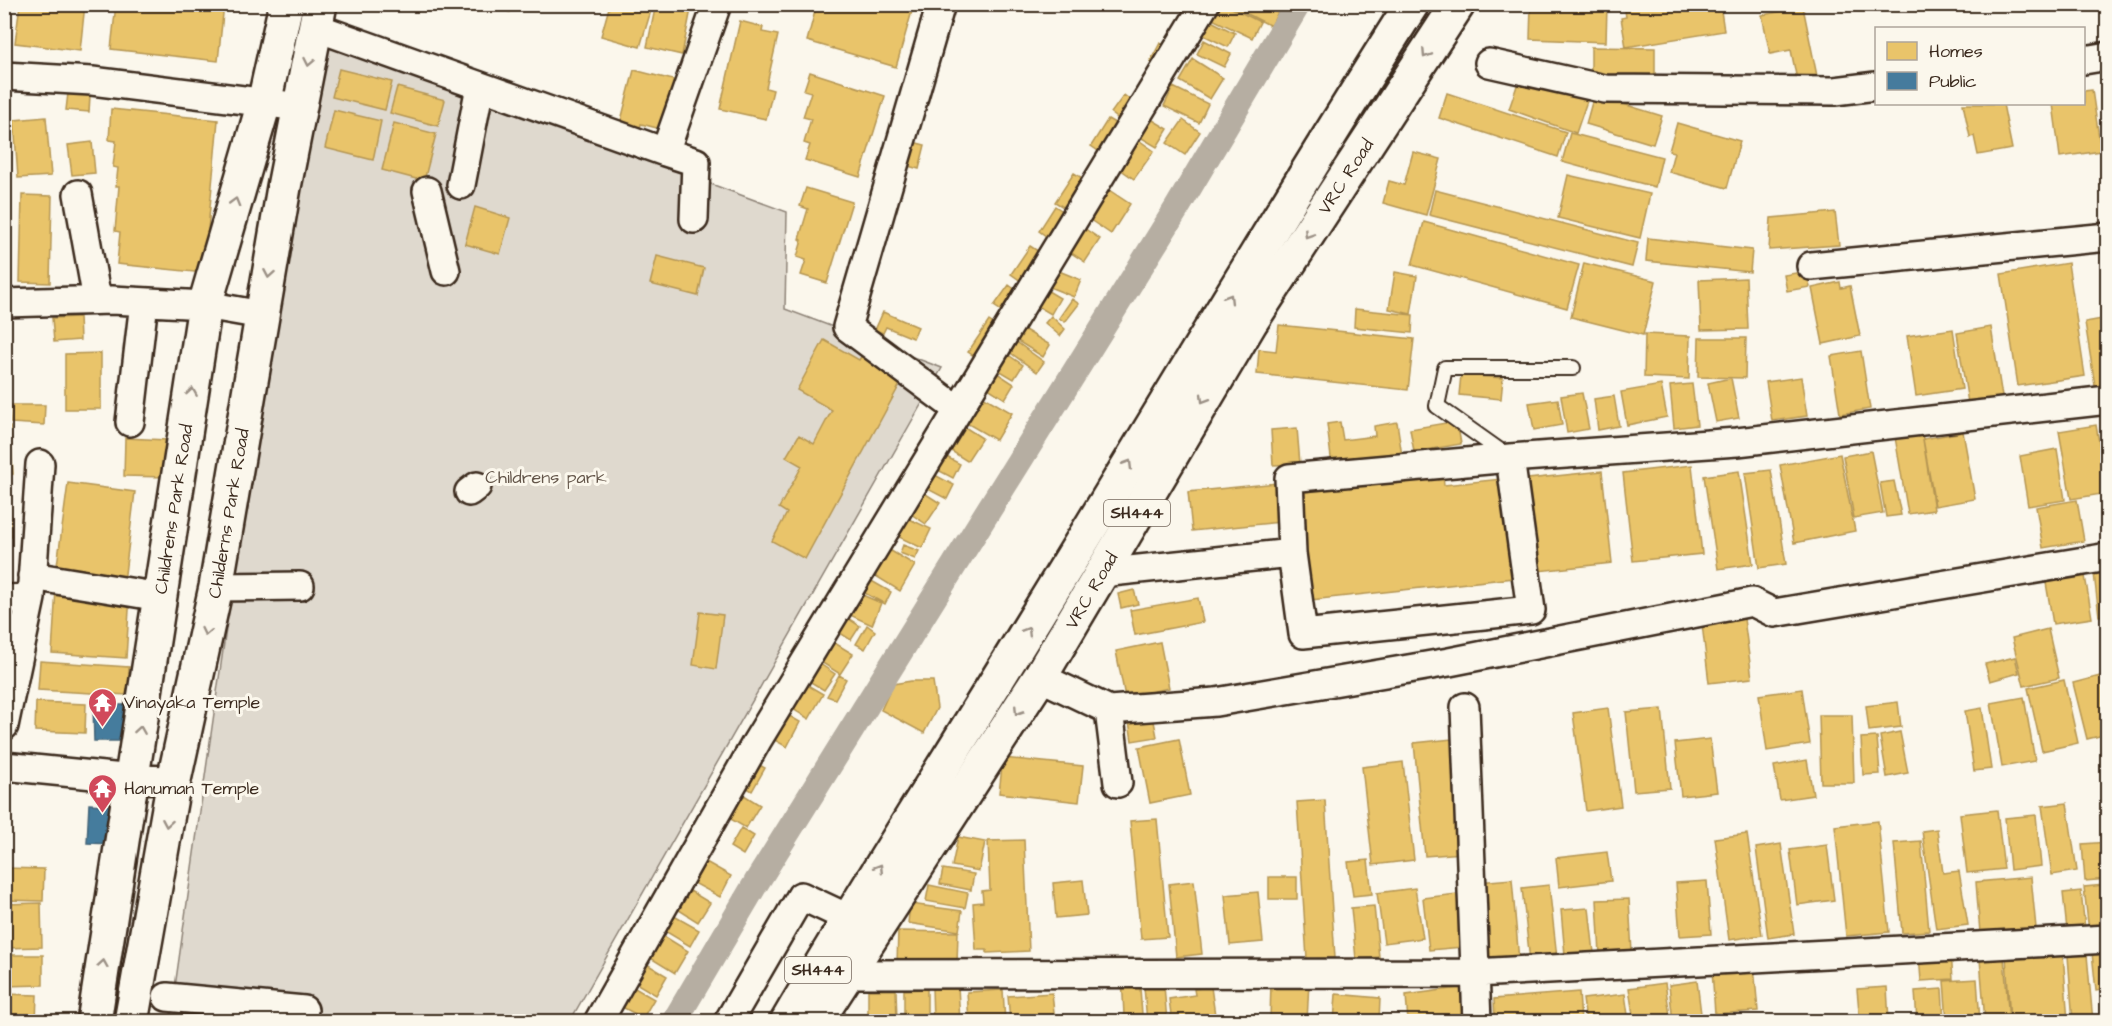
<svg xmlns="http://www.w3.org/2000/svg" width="2112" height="1026" viewBox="0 0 2112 1026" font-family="'Architects Daughter',sans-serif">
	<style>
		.green { fill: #dfd9ce; stroke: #8d8276; stroke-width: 1.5 }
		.homes { fill: #e9c46a; stroke: #b59653; stroke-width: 1.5 }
		.public { fill: #457b9d; stroke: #426377; stroke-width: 1.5 }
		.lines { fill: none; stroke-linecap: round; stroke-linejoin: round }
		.canal { stroke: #b6aea2; stroke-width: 26 }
		.lane-casing { stroke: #3b2a1e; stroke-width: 18 }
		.street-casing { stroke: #3b2a1e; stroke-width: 32 }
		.secondary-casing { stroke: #3b2a1e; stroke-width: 38 }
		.primary-casing { stroke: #3b2a1e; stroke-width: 38 }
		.lane { stroke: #fbf7ec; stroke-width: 14 }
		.street { stroke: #fbf7ec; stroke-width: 27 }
		.secondary { stroke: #fbf7ec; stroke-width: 33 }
		.primary { stroke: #fbf7ec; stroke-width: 33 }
		.oneway { stroke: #9b9085 }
		.labels { text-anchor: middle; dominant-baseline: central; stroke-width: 6; stroke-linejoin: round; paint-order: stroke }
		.shield { fill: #fbf7ec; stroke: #75685c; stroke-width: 1.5 }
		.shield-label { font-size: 16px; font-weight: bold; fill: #3b2a1e }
		.street-label { font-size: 18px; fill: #3b2a1e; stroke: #fbf7ec }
		.park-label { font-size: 18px; fill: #64564a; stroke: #fbf7ec }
		.poi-label { font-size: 18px; fill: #3b2a1e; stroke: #fbf7ec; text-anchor: start }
	</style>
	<rect width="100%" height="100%" fill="#fbf7ec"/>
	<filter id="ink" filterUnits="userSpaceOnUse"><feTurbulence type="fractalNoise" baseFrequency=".0167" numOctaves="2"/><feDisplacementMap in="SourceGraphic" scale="12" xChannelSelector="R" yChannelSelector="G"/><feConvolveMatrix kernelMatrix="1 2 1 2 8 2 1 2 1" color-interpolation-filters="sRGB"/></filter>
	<g filter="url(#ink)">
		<path class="green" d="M318 39 787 212 785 309 942 368 570 1021 170 1022 234 573Z"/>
		<path class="homes" d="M20 4H85L80 51 15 43Z
			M116 4H224L218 61 111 49Z
			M479 4H512L510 12Z
			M610 4H653L640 47 601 36Z
			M656 4H692L682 55 647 47Z
			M817 4H914L896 67 807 41Z
			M1217 4H1224L1260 22 1252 38 1210 18Z
			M1228 4H1272L1280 8 1271 26Z
			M1531 4 1607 6 1606 42 1530 39Z
			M1624 4H1720L1724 31 1626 47 1621 18 1626 17Z
			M1803 7 1818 81 1798 85 1791 50 1770 54 1762 15Z
			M740 21 763 27 762 32 778 35 766 88 773 90 766 119 720 109Z
			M1211 21 1235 33 1228 47 1203 35Z
			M1204 40 1231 54 1224 67 1197 54Z
			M1160 43 1169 48 1159 67 1150 62Z
			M1591 47 1655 48V79H1591Z
			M1193 59 1223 78 1210 99 1180 81Z
			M339 69 392 82 385 110 332 97Z
			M634 70 677 81 665 130 641 124 638 137 618 132Z
			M810 72 885 96 860 177 805 160 810 145 804 143 811 119 803 117 811 92 804 90Z
			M1521 74 1588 98 1576 133 1509 109Z
			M397 87 445 100 438 126 390 113Z
			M1173 87 1208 104 1199 123 1164 106Z
			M2092 90 2101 151 2060 157 2053 104H2084V91Z
			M68 93 90 96 89 112 66 110Z
			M1447 93 1566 132 1558 157 1439 118Z
			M1124 95 1138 106 1125 124 1111 113Z
			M1594 95 1662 116 1653 144 1586 124Z
			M1963 104H2003L2012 149 1978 155 1974 136 1970 137Z
			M111 109 218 120 204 273 117 264 120 232 115 231 119 186H116L118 168 113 167 116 141 109 140Z
			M334 110 381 121 373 160 325 148Z
			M4 113 11 178 4 179Z
			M46 117 51 176 18 178 14 120Z
			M1108 119 1125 129 1107 157 1091 146Z
			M1151 119 1168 129 1157 147 1140 137Z
			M1183 120 1200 132 1185 155 1167 143Z
			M394 123 436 134 424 181 382 170Z
			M1677 123 1740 141 1727 188 1669 172 1674 152 1669 151Z
			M1570 133 1662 157 1655 187 1562 162Z
			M1133 136 1154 151 1134 179 1113 164Z
			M92 142 95 173 72 175 68 145Z
			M913 142 925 145 919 169 908 166Z
			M1413 152 1441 159 1426 215 1383 203 1389 181 1404 185Z
			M1074 173 1087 181 1068 210 1055 202Z
			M1568 175 1650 194 1640 238 1558 218Z
			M1103 186 1130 204 1111 234 1083 215Z
			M806 188 852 202 827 283 801 275 806 260 797 257 802 240 799 239 808 209 800 206Z
			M1435 190 1638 243 1632 267 1429 215Z
			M22 195 52 196 50 283 20 282Z
			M1055 206 1070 216 1053 241 1039 231Z
			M475 207 510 218 500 254 465 244Z
			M1835 212 1839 245 1769 250 1771 218Z
			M1424 222 1579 265 1567 308 1412 265Z
			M1078 224 1100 239 1085 262 1062 247Z
			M1648 238 1752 250 1750 272 1646 261Z
			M1030 246 1047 257 1028 286 1011 274Z
			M657 256 704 268 698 296 650 284Z
			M1584 263 1656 281 1643 335 1571 317Z
			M2068 263 2085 376 2018 386 2001 274Z
			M1054 269 1081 280 1074 297 1047 286Z
			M1807 271 1810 287 1787 291 1784 275Z
			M1395 272 1417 276 1411 314 1389 309Z
			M1746 278 1748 329 1701 330 1699 280Z
			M1840 282 1841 288 1850 286 1860 336 1823 344 1812 288Z
			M1009 285 1020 293 1006 314 994 306Z
			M1043 288 1060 298 1051 314 1034 304Z
			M1072 299 1079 304 1065 322 1059 318Z
			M1355 309 1413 315 1412 333 1354 327Z
			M883 312 918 327 913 338 886 327 883 333 875 330Z
			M1051 316 1065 329 1060 336 1045 323Z
			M79 317 80 340 54 342 52 318Z
			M2108 318V390L2096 392 2085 322Z
			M989 321 1001 329 980 360 968 352Z
			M4 324H6L7 410H4Z
			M1279 325 1414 339 1408 390 1257 374 1259 349 1276 351Z
			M1020 327 1050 345 1043 357 1013 338Z
			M1991 327 2002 397 1968 403 1957 333Z
			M1953 329 1962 389 1916 396 1907 336Z
			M1645 334 1690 336 1689 379 1644 377Z
			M1699 338H1746L1745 378 1698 377Z
			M824 340 859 360 863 353 904 377 805 559 772 541 787 513 779 508 802 466 786 457 799 435 814 444 832 410 797 390Z
			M1015 341 1044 362 1037 372 1008 351Z
			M1861 351 1870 409 1840 414 1831 356Z
			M101 353V409H65V354Z
			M1007 354 1023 365 1014 379 997 369Z
			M994 371 1014 384 1005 399 985 386Z
			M1461 375 1503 378 1501 399 1459 395Z
			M1801 377 1807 416 1772 421 1766 382Z
			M1731 378 1739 418 1716 422 1708 383Z
			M1692 384 1697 425 1674 428 1670 386Z
			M1661 385 1667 417 1627 425 1621 392Z
			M1582 393 1589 429 1567 433 1561 396Z
			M979 394 1012 413 996 440 963 421Z
			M1614 396 1619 426 1598 430 1594 399Z
			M1558 399 1562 425 1534 430 1529 403Z
			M12 405H45L44 425 11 423Z
			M1457 421 1461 444 1414 452 1410 429Z
			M1340 422 1343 440 1375 436 1374 426 1397 422 1402 456 1332 466 1327 424Z
			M960 424 982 438 967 461 945 447Z
			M2096 425 2108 493 2071 499 2059 431Z
			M4 427H10L13 474 4 475Z
			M1297 428 1300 464 1273 465 1271 430Z
			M1963 432 1975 499 1935 506 1923 439Z
			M1922 433 1934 510 1908 514 1895 437Z
			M125 438 167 440 165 477 124 476Z
			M2057 449 2065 500 2028 506 2020 456Z
			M1871 451 1883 513 1854 518 1843 456Z
			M941 454 960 464 953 478 934 468Z
			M1840 454 1855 531 1794 543 1780 465Z
			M1692 465 1702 554 1633 561 1623 473Z
			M1771 470 1786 564 1759 568 1745 473Z
			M1602 471 1612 563 1538 571 1528 479Z
			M1739 471 1753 564 1718 569 1704 476Z
			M931 473 954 485 947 499 924 487Z
			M1443 475 1444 485 1502 479 1513 578 1311 600 1299 491Z
			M1894 481 1901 515 1886 517 1880 483Z
			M68 483 135 492 124 582 56 573Z
			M1277 483 1281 522 1192 531 1188 492Z
			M918 489 940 503 926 524 905 510Z
			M2077 500 2084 541 2043 548 2036 507Z
			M10 501 11 537H4V502Z
			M903 516 931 529 922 548 895 535Z
			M4 539H8L6 577H4Z
			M903 545 919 551 915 559 900 553Z
			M886 548 915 565 900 591 871 573Z
			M2108 563V615L2099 616 2093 565Z
			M2084 570 2092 618 2053 624 2045 577Z
			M868 579 891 592 885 604 861 591Z
			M56 589 130 594 126 658 52 653Z
			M1134 590 1138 604 1121 608 1118 594Z
			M860 594 881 603 872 625 850 615Z
			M1198 598 1203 622 1135 635 1130 610Z
			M700 612 723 615 716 669 693 665Z
			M846 617 860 626 851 640 837 631Z
			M1744 619 1752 678 1709 683 1702 624Z
			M867 625 875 631 865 649 856 644Z
			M2048 629 2059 678 2024 686 2012 638Z
			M833 642 853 654 840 674 821 662Z
			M1160 642 1169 688 1125 697 1116 651Z
			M2015 657 2019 673 1990 681 1985 664Z
			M40 661 129 667 128 695 38 690Z
			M820 664 835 674 824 690 809 681Z
			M2108 674V734L2087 739 2073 683Z
			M839 675 846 679 835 699 827 696Z
			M2064 680 2078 743 2042 751 2028 688Z
			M911 681H933L937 708 924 733 881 710 893 684Z
			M804 683 823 694 809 719 791 708Z
			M1802 689 1810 744 1767 751 1759 695Z
			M2024 697 2035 761 2002 767 1991 703Z
			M36 702 86 704 85 733 35 731Z
			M1898 702 1901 727 1869 731 1866 706Z
			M1608 708 1621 806 1586 811 1573 713Z
			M1982 708 1991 769 1974 771 1965 711Z
			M1662 709 1670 788 1634 791 1626 712Z
			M784 713 800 722 787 747 771 738Z
			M1819 715H1852L1854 783H1821Z
			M1153 716 1157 737 1132 741 1129 721Z
			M1900 732 1908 773 1887 777 1880 736Z
			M1877 737 1880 774 1863 775 1861 738Z
			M1179 739 1190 795 1150 803 1139 747Z
			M1452 739 1463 853 1425 856 1414 743Z
			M1710 739 1717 792 1681 796 1675 743Z
			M1003 758 1083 766 1079 802 999 793Z
			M1807 760 1813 795 1780 800 1774 766Z
			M754 762 765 768 752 791 741 784Z
			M1403 762 1414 860 1373 865 1362 767Z
			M744 795 760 805 746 828 729 818Z
			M1325 800 1335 958 1307 959 1297 802Z
			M2067 803 2077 871 2052 875 2042 806Z
			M1997 810 2004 869 1967 873 1960 814Z
			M2036 815 2041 866 2010 870 2005 818Z
			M1157 819 1168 937 1141 939 1130 821Z
			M1878 821 1889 932 1846 936 1835 826Z
			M741 828 754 836 743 855 730 847Z
			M1937 829 1943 873 1959 871 1968 925 1936 929 1922 831Z
			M1747 834 1762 935 1729 940 1715 838Z
			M958 837 985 842 979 871 952 866Z
			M1024 840 1029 951 987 953V950H976L973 903 983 902 982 891 990 890 988 841Z
			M1921 841 1929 931 1902 933 1894 843Z
			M2108 842V879L2085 881 2082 844Z
			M1781 844 1794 934 1768 938 1756 848Z
			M1827 845 1834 900 1797 905 1790 850Z
			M1607 852 1611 881 1559 887 1556 858Z
			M1368 860 1372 894 1353 896 1348 862Z
			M706 862 731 876 720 897 694 883Z
			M4 868 44 869 43 901 4 900Z
			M943 869 974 874 971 890 940 884Z
			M1269 877H1297V899H1269Z
			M2031 877 2036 928 1980 933 1976 882Z
			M1512 879 1519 961 1485 964 1478 882Z
			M1083 880 1087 915 1056 918 1053 883Z
			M1194 881 1202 954 1176 957 1169 884Z
			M1707 881 1711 934 1680 936 1676 883Z
			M929 885 968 893 965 908 926 901Z
			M1549 885 1557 958 1530 961 1522 888Z
			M2104 885 2108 930 2089 932 2084 887Z
			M1415 888 1423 938 1384 943 1377 893Z
			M690 891 710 903 698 922 679 910Z
			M2081 891 2085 929 2067 930 2063 893Z
			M1258 892 1263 942 1230 945 1225 895Z
			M1457 894 1463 947 1429 950 1423 898Z
			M1629 899 1632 953 1600 955 1597 900Z
			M41 903 42 947 4 948V904Z
			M910 904 962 911 959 931 908 923Z
			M1374 906 1379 957 1356 959 1351 908Z
			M1589 908 1594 953 1565 955 1561 910Z
			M674 916 699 930 690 946 665 931Z
			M898 931 958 932 957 964 897 963Z
			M662 935 688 951 675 973 649 957Z
			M2108 951V989L2096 991 2092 953Z
			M1951 953 1953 979 1921 981 1919 955Z
			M2063 953 2068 1022H2010L2006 956Z
			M4 955H43V985L4 986Z
			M2087 955 2093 1022H2073L2068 956Z
			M2004 957 2009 1022H1985L1980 959Z
			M645 963 667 976 656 995 634 982Z
			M1754 966 1758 1011 1715 1014 1712 969Z
			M1163 973 1167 1022H1147L1143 975Z
			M1139 976 1142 1014 1124 1015 1122 977Z
			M1977 979 1980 1022H1947L1944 981Z
			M1271 980 1309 981 1307 1022H1270Z
			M1697 981 1702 1022H1673L1669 985Z
			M1665 983 1671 1022H1634L1629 988Z
			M958 986 960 1022H933L932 987Z
			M633 987 654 999 643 1018 622 1007Z
			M1211 987 1216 1022H1172L1169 999 1195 995 1194 989Z
			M1465 987 1467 1022H1408L1406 995Z
			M1887 987 1889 1022H1860L1857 989Z
			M927 989V1022H904V990Z
			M1942 989 1944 1022H1917L1915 991Z
			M868 990H896L897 1022H868Z
			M1003 990 1005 1022H969L967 992Z
			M1579 992 1581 1022H1495L1494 999Z
			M1052 993 1055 1022H1010L1008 996Z
			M4 994 37 995 36 1022H4Z
			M1336 994 1380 998 1379 1022H1334Z
			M1625 994 1629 1022H1586L1583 999Z
			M617 1014 632 1022H613Z
			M1133 1017V1022H1110V1019Z"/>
		<path class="public" d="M93 705H124V741H94Z
			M89 804 118 806 116 844 87 843Z"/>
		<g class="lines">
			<path class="canal" d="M674 1022 756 883 1177 208 1298 4"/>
			<defs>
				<path id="lane" d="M1506 455 1437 406 1445 368H1573"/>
				<path id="street" d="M941 4 847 327 957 409
					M315 27 665 152 717 4
					M2084 60 2108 56
					M1489 63 1605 89 1835 91 1876 86
					M4 76 92 81 300 107
					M665 152 696 162 694 219
					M461 185 480 86
					M427 191 446 271
					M78 194 97 300
					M1811 266 2108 237
					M4 303 112 300 205 305 262 315
					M130 422 144 302
					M469 492 477 486
					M1292 553 1289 478 1510 458
					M1101 573 1292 553 1303 634 1531 610 1510 458 1737 442 2108 400
					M32 576 160 597
					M216 587 300 586
					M31 598 40 464
					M4 599 31 598 4 726
					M1040 677 1109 710 1216 702 1449 662 1752 602 1774 613 2108 557
					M1465 707 1477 1022
					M1109 710 1118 783
					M4 766 133 779 174 780
					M846 974 1475 973 2108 939
					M167 997 304 1010
					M598 1022 757 741 1205 4
					M728 1022 801 896 848 918"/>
				<g id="secondary">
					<path id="s1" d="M94 1022 205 305 264 103 286 4"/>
					<path id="s2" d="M131 1022 174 780 216 587 284 187 320 4"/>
				</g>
				<g id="primary">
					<path d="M787 1022C865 889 949 759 1029 628 1157 420 1281 210 1412 4"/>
					<path id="s3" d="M816 1022 1040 677 1250 323 1458 4"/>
				</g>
			</defs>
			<use href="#lane" class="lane-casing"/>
			<use href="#street" class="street-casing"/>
			<use href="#secondary" class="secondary-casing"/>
			<use href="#primary" class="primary-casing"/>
			<use href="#lane" class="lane"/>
			<use href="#street" class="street"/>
			<use href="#secondary" class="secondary"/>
			<use href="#primary" class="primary"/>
		</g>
		<defs><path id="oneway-chevron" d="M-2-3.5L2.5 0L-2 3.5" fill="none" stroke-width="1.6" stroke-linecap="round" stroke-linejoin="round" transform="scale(1.5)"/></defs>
		<g class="oneway">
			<use href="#oneway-chevron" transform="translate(1426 54) rotate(123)"/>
			<use href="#oneway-chevron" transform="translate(309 62) rotate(101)"/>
			<use href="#oneway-chevron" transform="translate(235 202) rotate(-74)"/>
			<use href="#oneway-chevron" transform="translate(1308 234) rotate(123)"/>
			<use href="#oneway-chevron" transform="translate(269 274) rotate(100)"/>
			<use href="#oneway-chevron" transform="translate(1229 298) rotate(-59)"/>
			<use href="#oneway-chevron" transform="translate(192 392) rotate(-81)"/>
			<use href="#oneway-chevron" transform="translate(1204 399) rotate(121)"/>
			<use href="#oneway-chevron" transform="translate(1128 464) rotate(-59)"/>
			<use href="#oneway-chevron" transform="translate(1027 631) rotate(-58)"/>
			<use href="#oneway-chevron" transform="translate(206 632) rotate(102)"/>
			<use href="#oneway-chevron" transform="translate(1018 711) rotate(123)"/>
			<use href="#oneway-chevron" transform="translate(140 730) rotate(-81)"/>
			<use href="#oneway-chevron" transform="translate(167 823) rotate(100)"/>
			<use href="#oneway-chevron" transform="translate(879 868) rotate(-58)"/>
			<use href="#oneway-chevron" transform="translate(103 964) rotate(-81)"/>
		</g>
	</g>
	<defs>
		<symbol id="temple-pin" viewBox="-11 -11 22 30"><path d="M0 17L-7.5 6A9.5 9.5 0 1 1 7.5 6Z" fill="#d1495b" stroke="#fbf7ec"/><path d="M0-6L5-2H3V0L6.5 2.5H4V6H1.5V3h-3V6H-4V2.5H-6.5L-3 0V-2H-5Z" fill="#fff"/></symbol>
	</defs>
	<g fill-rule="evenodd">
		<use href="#temple-pin" x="86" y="686" width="33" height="45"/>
		<use href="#temple-pin" x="86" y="772" width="33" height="45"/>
	</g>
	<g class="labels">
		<g class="shield">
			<rect x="1104" y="500" width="66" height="26" rx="4.5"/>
			<rect x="785" y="957" width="66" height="26" rx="4.5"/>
		</g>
		<g class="shield-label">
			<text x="1137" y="513">SH444</text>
			<text x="818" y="970">SH444</text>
		</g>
		<g class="street-label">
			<text stroke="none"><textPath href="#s3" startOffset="998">VRC Road</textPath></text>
			<text stroke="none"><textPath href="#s1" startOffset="519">Childrens Park Road</textPath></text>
			<text stroke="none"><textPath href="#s2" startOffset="518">Childerns Park Road</textPath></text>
			<text stroke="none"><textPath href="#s3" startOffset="512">VRC Road</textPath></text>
		</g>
		<g class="park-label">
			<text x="546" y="477">Childrens park</text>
		</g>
		<g class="poi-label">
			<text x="124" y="702">Vinayaka Temple</text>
			<text x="124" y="788">Hanuman Temple</text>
		</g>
	</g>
	<rect width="2112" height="1026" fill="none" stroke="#fbf7ec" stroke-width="24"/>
	<rect x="12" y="12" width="2088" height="1002" fill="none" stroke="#3b2a1e" stroke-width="2" filter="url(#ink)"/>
	<rect x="1875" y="27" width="210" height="78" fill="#fbf7ec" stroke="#aea59a" stroke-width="1.5"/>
	<rect x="1887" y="42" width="30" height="18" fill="#e9c46a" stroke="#aea59a" stroke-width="1.5"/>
	<text x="1929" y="57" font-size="18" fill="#3b2a1e">Homes</text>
	<rect x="1887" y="72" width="30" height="18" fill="#457b9d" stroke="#aea59a" stroke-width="1.5"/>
	<text x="1929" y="87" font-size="18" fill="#3b2a1e">Public</text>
</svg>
